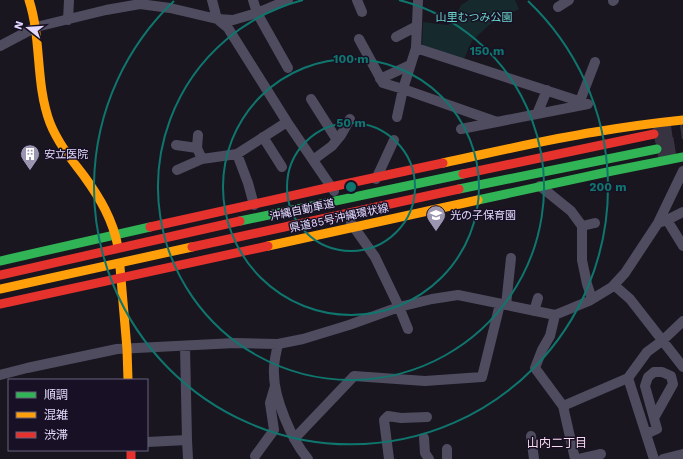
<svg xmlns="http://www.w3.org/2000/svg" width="683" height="459" viewBox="0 0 683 459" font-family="'Work Sans','Noto Sans JP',sans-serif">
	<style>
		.green { fill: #16292d }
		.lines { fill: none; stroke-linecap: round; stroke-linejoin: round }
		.highway-tunnel { stroke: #373341; stroke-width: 18; stroke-dasharray: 18 9; stroke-linecap: butt }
		.street { stroke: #4f4c60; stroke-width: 10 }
		.fast { stroke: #30b455; stroke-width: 9 }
		.slow { stroke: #ff9f0a; stroke-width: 9 }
		.jam { stroke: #e5322d; stroke-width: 9 }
		.ring { fill: none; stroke: #0f766e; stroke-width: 2 }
		.labels { text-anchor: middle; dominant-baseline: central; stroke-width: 3; stroke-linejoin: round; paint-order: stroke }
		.park-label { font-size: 11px; fill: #6ad6cb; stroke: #181125 }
		.poi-label { font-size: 11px; fill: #e2d9fc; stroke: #181125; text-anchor: start }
		.street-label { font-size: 11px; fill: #e2d9fc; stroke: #181125 }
		.neighbourhood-label { font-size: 12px; fill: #fcdbeb; stroke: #181125 }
		.centre { fill: #0f766e; stroke: #181125; stroke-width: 2 }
		.ring-label { font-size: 12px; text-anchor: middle; font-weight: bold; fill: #0f766e; stroke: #181125; stroke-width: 3; stroke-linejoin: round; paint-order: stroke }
	</style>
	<rect width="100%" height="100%" fill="#191620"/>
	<path class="green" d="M469 0H515L519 9 489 25 472 41 464 59 422 49 423 22 448 25 454 19 461 5Z"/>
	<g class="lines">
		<path class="highway-tunnel" d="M654 134 683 130
			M657 149 683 145"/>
		<path class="street" d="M212 0 217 19 228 28 287 122 334 191
			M253 0 257 13 288 68
			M357 0 362 12
			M613 1 614 0
			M558 7 569 0
			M68 20 69 0
			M396 37 417 26
			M359 39 383 83 403 89 497 122
			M0 46 36 27 106 10 140 4 170 8 217 19 233 20 257 13 288 0
			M416 48 588 104 461 129
			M380 79 410 65
			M311 99 337 140
			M580 101 595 62
			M537 114 547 90
			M397 117 403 89 416 48 418 0
			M263 137 282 167
			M176 145 197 148 202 159
			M197 148 198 135
			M237 154 248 183 254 205
			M313 160 332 146 341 135 350 119
			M177 170 202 159 237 154 287 122
			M376 179 394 140
			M540 186 571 211 582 226V260L587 284 592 299
			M667 220 683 246
			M661 222 667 220 683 212
			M351 223 375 257 399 307 408 329
			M582 226 595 223
			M614 285 630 299 683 367
			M506 305 511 258
			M534 311 538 298
			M555 315 550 336 542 350 535 368 563 406 575 459
			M278 344C276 354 273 364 274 374 274 398 292 441 308 459
			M185 346 187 440 188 459
			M0 375 27 368 117 349 235 343 278 344 303 339 349 325 399 307 432 299 458 295 555 315 589 301 612 287 625 273 658 223 683 171
			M628 378 647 352 662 341 683 321
			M563 406 628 378 654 459
			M646 434 657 429 645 386 648 377 654 372H662L671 376 673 384 654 418
			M531 436 534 459
			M424 438 425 453 429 459
			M294 439 354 376 425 381 482 377 500 304
			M147 442 187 440
			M447 449V459
			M255 456 274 430 270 403 275 386
			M389 459 384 420 388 416 401 418 427 417
			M579 459 601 454
			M663 459 683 454"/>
		<path class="fast" d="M459 189 657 149
			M478 200 612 171 683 157
			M240 221 463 174
			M0 261 150 227"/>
		<path class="slow" d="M29 0C42 40 35 83 50 123 58 143 71 159 84 176 100 198 113 220 118 247
			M443 163C494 152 544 140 595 132 625 127 654 123 683 120
			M268 246 478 200
			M120 267 127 349 128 380
			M0 289 192 247"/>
		<path class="jam" d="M463 174 654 134
			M150 227 331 187 443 163
			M192 247 459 189
			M0 275 240 221
			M0 304 268 246
			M131 450V459"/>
	</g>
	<g class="ring">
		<circle cx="351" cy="187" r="64"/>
		<circle cx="351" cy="187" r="128"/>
		<path d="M399 0A193 193 0 1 1 303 0"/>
		<path d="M528 1A257 257 0 1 1 174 1"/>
	</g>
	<defs>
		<symbol id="building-pin" viewBox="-11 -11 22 30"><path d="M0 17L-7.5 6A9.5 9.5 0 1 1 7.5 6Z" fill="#9c95af" stroke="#181125"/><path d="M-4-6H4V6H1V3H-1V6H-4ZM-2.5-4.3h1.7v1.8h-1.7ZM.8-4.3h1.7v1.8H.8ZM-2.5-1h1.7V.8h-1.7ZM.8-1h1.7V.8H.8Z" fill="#fff"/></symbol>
		<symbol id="school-pin" viewBox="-11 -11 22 30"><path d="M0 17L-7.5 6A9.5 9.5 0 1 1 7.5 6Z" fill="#9c95af" stroke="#181125"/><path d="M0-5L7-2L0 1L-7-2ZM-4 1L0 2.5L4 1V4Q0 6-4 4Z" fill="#fff"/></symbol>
	</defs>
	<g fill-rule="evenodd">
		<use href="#building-pin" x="19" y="143" width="22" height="30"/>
		<use href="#school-pin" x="425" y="204" width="22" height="30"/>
	</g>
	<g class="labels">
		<g class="park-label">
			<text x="474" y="17">山里むつみ公園</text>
		</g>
		<g class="poi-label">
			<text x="44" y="154">安立医院</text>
			<text x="450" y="215">光の子保育園</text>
		</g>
		<g class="street-label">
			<text transform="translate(302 210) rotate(-12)">沖縄自動車道</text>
			<text transform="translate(339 218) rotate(-12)">県道85号沖縄環状線</text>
		</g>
		<g class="neighbourhood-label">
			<text x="557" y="443">山内二丁目</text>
		</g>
	</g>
	<circle cx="351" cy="187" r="6" class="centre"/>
	<g class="ring-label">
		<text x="487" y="55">150 m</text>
		<text x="351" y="63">100 m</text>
		<text x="351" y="127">50 m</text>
		<text x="608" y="191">200 m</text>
	</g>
	<rect x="8" y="379" width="140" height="72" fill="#181125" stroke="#69617b"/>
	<rect x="16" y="392" width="20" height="6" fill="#30b455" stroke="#69617b"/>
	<text x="44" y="399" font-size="12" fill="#e2d9fc">順調</text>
	<rect x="16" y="412" width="20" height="6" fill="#ff9f0a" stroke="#69617b"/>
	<text x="44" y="419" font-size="12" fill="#e2d9fc">混雑</text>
	<rect x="16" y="432" width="20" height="6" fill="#e5322d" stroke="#69617b"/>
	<text x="44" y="439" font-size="12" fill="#e2d9fc">渋滞</text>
	<g transform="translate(28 28) rotate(287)" stroke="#181125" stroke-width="3" paint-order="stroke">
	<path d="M0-3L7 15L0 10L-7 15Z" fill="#e2d9fc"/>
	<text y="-6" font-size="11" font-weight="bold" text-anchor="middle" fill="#e2d9fc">N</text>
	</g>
</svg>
